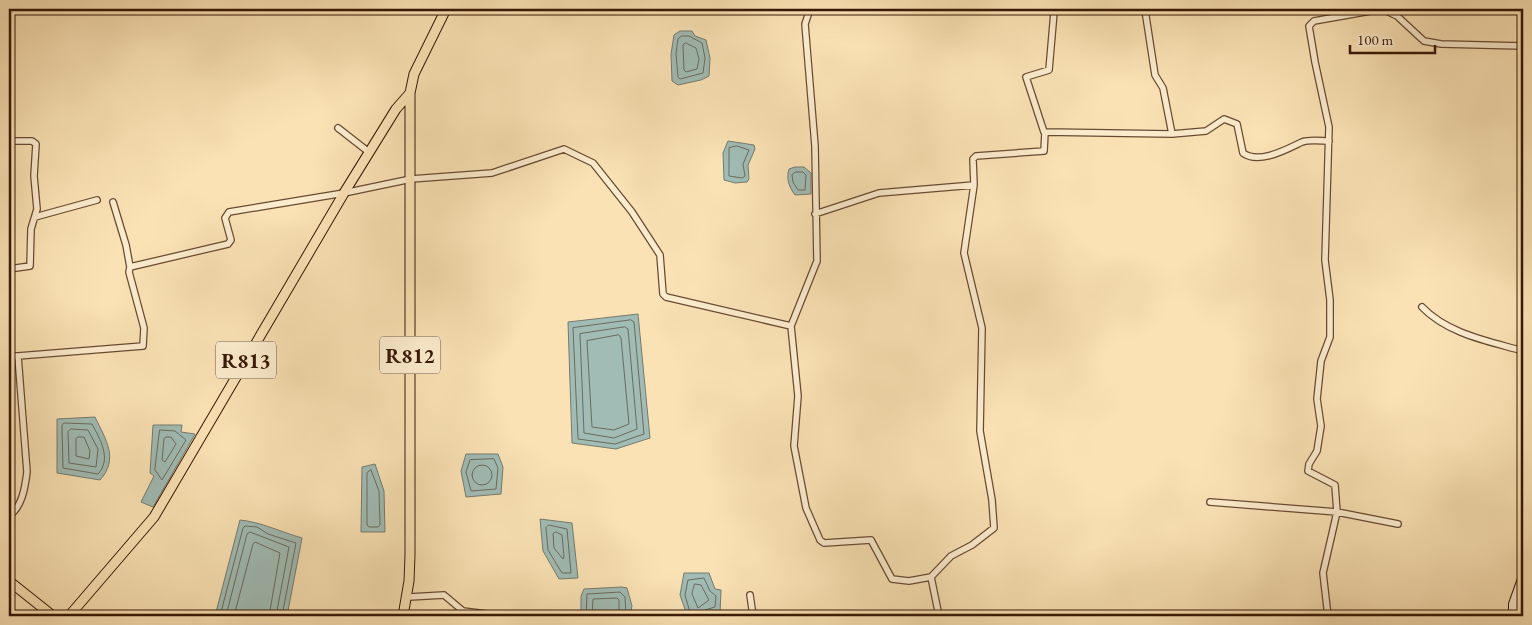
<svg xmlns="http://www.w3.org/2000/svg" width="1532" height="625" viewBox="0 0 1532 625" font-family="'EB Garamond',serif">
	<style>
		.water { fill: #a0bcb5; stroke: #767a6f }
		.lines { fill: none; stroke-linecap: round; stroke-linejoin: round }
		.shore { stroke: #6c6a5e; stroke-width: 1 }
		.street-casing { stroke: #684a32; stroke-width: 8 }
		.secondary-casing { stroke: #371706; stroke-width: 10 }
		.primary-casing { stroke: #371706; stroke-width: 11 }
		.street { stroke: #fcecce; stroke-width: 5.5 }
		.secondary { stroke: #fcecce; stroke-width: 8 }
		.primary { stroke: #fae2b4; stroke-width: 9 }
		.labels { text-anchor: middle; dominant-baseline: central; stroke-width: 5; stroke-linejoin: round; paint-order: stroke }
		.shield { fill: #fcecce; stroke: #725742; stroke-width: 1 }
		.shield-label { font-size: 21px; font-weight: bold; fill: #371706 }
	</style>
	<rect width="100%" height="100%" fill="#fae2b4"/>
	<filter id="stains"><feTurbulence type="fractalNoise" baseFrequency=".004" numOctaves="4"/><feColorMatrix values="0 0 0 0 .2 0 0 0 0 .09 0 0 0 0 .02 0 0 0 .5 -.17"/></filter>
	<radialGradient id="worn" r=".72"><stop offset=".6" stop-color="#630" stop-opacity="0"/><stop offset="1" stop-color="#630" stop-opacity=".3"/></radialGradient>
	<path class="water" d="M680 31H692L695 36 706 40 710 58 709 76 701 80 678 85 672 81 671 54 674 35Z
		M728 141 754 145 755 149 748 165 749 179 747 182 735 183 724 180 723 153Z
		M795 167H804L811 173V194L795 195C789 187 786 179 789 169Z
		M638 314 650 438 616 449 572 443 568 322Z
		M95 417C106 440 119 459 100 480L57 473V419Z
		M153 425H182L181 432 195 434 153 507 141 502 154 476 150 473Z
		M466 454H498L503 467 501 494 466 497 461 471Z
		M375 464 384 491 385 532H361L362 467Z
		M540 519 572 523 578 578 559 579 543 551Z
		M240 520C261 522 281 532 302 538L287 616H215Z
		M684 573H709L715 589 721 590 720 613 687 615 680 595Z
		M622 587 627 588 632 606 630 616H581V596L584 589Z"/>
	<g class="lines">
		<path class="shore" d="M682 36H689L702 43 705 58 703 73 680 79 678 77 676 54 678 39Z
			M686 43 696 48 699 59 697 69 686 72 684 70 683 45Z
			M737 146 749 150 743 164 745 176 742 178 729 176V148Z
			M796 172H803L806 175 805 190H798L793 182 792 175Z
			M631 320 634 322 644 434 615 444 578 439 573 328Z
			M625 327 628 329 637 429 614 438 584 433 580 334Z
			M619 335 621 338 629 424 614 430 592 427 587 341Z
			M64 423 92 424C100 439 112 459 98 474L63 468 62 426Z
			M71 429 88 430 98 449 96 467 69 463 68 432Z
			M160 430 175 431 186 440 162 480 155 470Z
			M78 437H84L90 451 89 459 76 456V439Z
			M166 437H171L176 444 165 462 162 460 164 439Z
			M494 459 498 468 496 489 471 491 466 472 470 460Z
			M472 475a10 10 0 1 1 20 0a10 10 0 1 1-20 0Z
			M371 470 379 491 380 525 378 527H369L367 525V473Z
			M549 525 567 529 571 573H562L548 550 546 528Z
			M556 532 562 535 564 556 563 559 554 548 553 534Z
			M695 584 701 585 709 600 698 608 692 594Z
			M220 616 243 528 245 526 257 527 268 534 296 543 282 616
			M226 616 247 534 250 532 289 547 276 616
			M234 616 253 544 255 542 280 553 269 616
			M586 616 587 594 620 592 625 597 626 616
			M592 616 593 599 617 598 619 600V616
			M691 616 685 595 688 580 704 578 710 591 716 596 715 607 705 610 703 616"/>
		<defs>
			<path id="street" d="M1141 9 1145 10 1155 75 1163 88 1172 134
				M338 128 370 153
				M1044 132 1026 77 1049 70 1054 12 1064 9
				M9 141H32L36 144 34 176 37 209 31 229 30 266 9 269
				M113 202 126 245 130 267
				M815 214 879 193 974 185 973 159 976 156 1044 151 1045 132 1172 134 1206 131 1224 119 1237 124 1243 153C1259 165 1287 149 1302 142 1309 139 1322 141 1329 141
				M35 217 97 200
				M1422 307C1448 334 1488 341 1523 351
				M791 326 817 261 815 146 805 24 810 9
				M9 356H18L27 472C25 488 22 507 9 516
				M18 356 143 346 144 328 129 272 130 267 228 244 231 240 225 218 229 212 344 193 411 179 492 173 564 149 593 163 632 212 660 255 663 294 666 297 791 326 798 396 794 446 806 508 820 540 824 543 871 540 892 579 909 581 931 577 939 616
				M1210 502 1337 512 1398 524
				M931 577 951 556 972 545 994 528 992 500 980 431 982 328 964 253 974 185
				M750 595 753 616
				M407 600 409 597 444 595 463 611 503 616
				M1328 616 1323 573 1337 512 1335 485 1308 471 1309 464 1317 451 1321 426 1317 399 1321 361 1330 337V300L1325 260 1329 127 1315 62 1309 26 1314 21 1382 9 1397 16 1424 41 1441 44 1523 46"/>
			<path id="secondary" d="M1513 616V604L1523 576"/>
			<path id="primary" d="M9 581 53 616
				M69 616 154 517 344 193 396 109 410 93
				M403 616 409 581 410 555V93L414 74 446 9"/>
		</defs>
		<use href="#street" class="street-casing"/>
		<use href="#secondary" class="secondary-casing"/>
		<use href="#primary" class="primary-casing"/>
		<use href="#street" class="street"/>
		<use href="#secondary" class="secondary"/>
		<use href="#primary" class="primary"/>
	</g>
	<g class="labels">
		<g class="shield">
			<rect x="380" y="336.5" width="60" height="37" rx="4"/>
			<rect x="216" y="341.5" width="60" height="37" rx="4"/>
		</g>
		<g class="shield-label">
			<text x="410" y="355">R812</text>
			<text x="246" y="360">R813</text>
		</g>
	</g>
	<rect width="1532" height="625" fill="none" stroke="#fae2b4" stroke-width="30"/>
	<rect x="10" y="10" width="1512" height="605" fill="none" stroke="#371706" stroke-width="2.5"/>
	<rect x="15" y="15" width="1502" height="595" fill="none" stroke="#371706"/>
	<path d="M1350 45v8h85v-8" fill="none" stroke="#371706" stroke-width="2.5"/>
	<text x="1357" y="45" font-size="15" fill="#371706" stroke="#fcecce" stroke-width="4" paint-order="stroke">100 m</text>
	<rect width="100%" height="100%" filter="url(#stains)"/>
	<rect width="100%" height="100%" fill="url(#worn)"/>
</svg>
